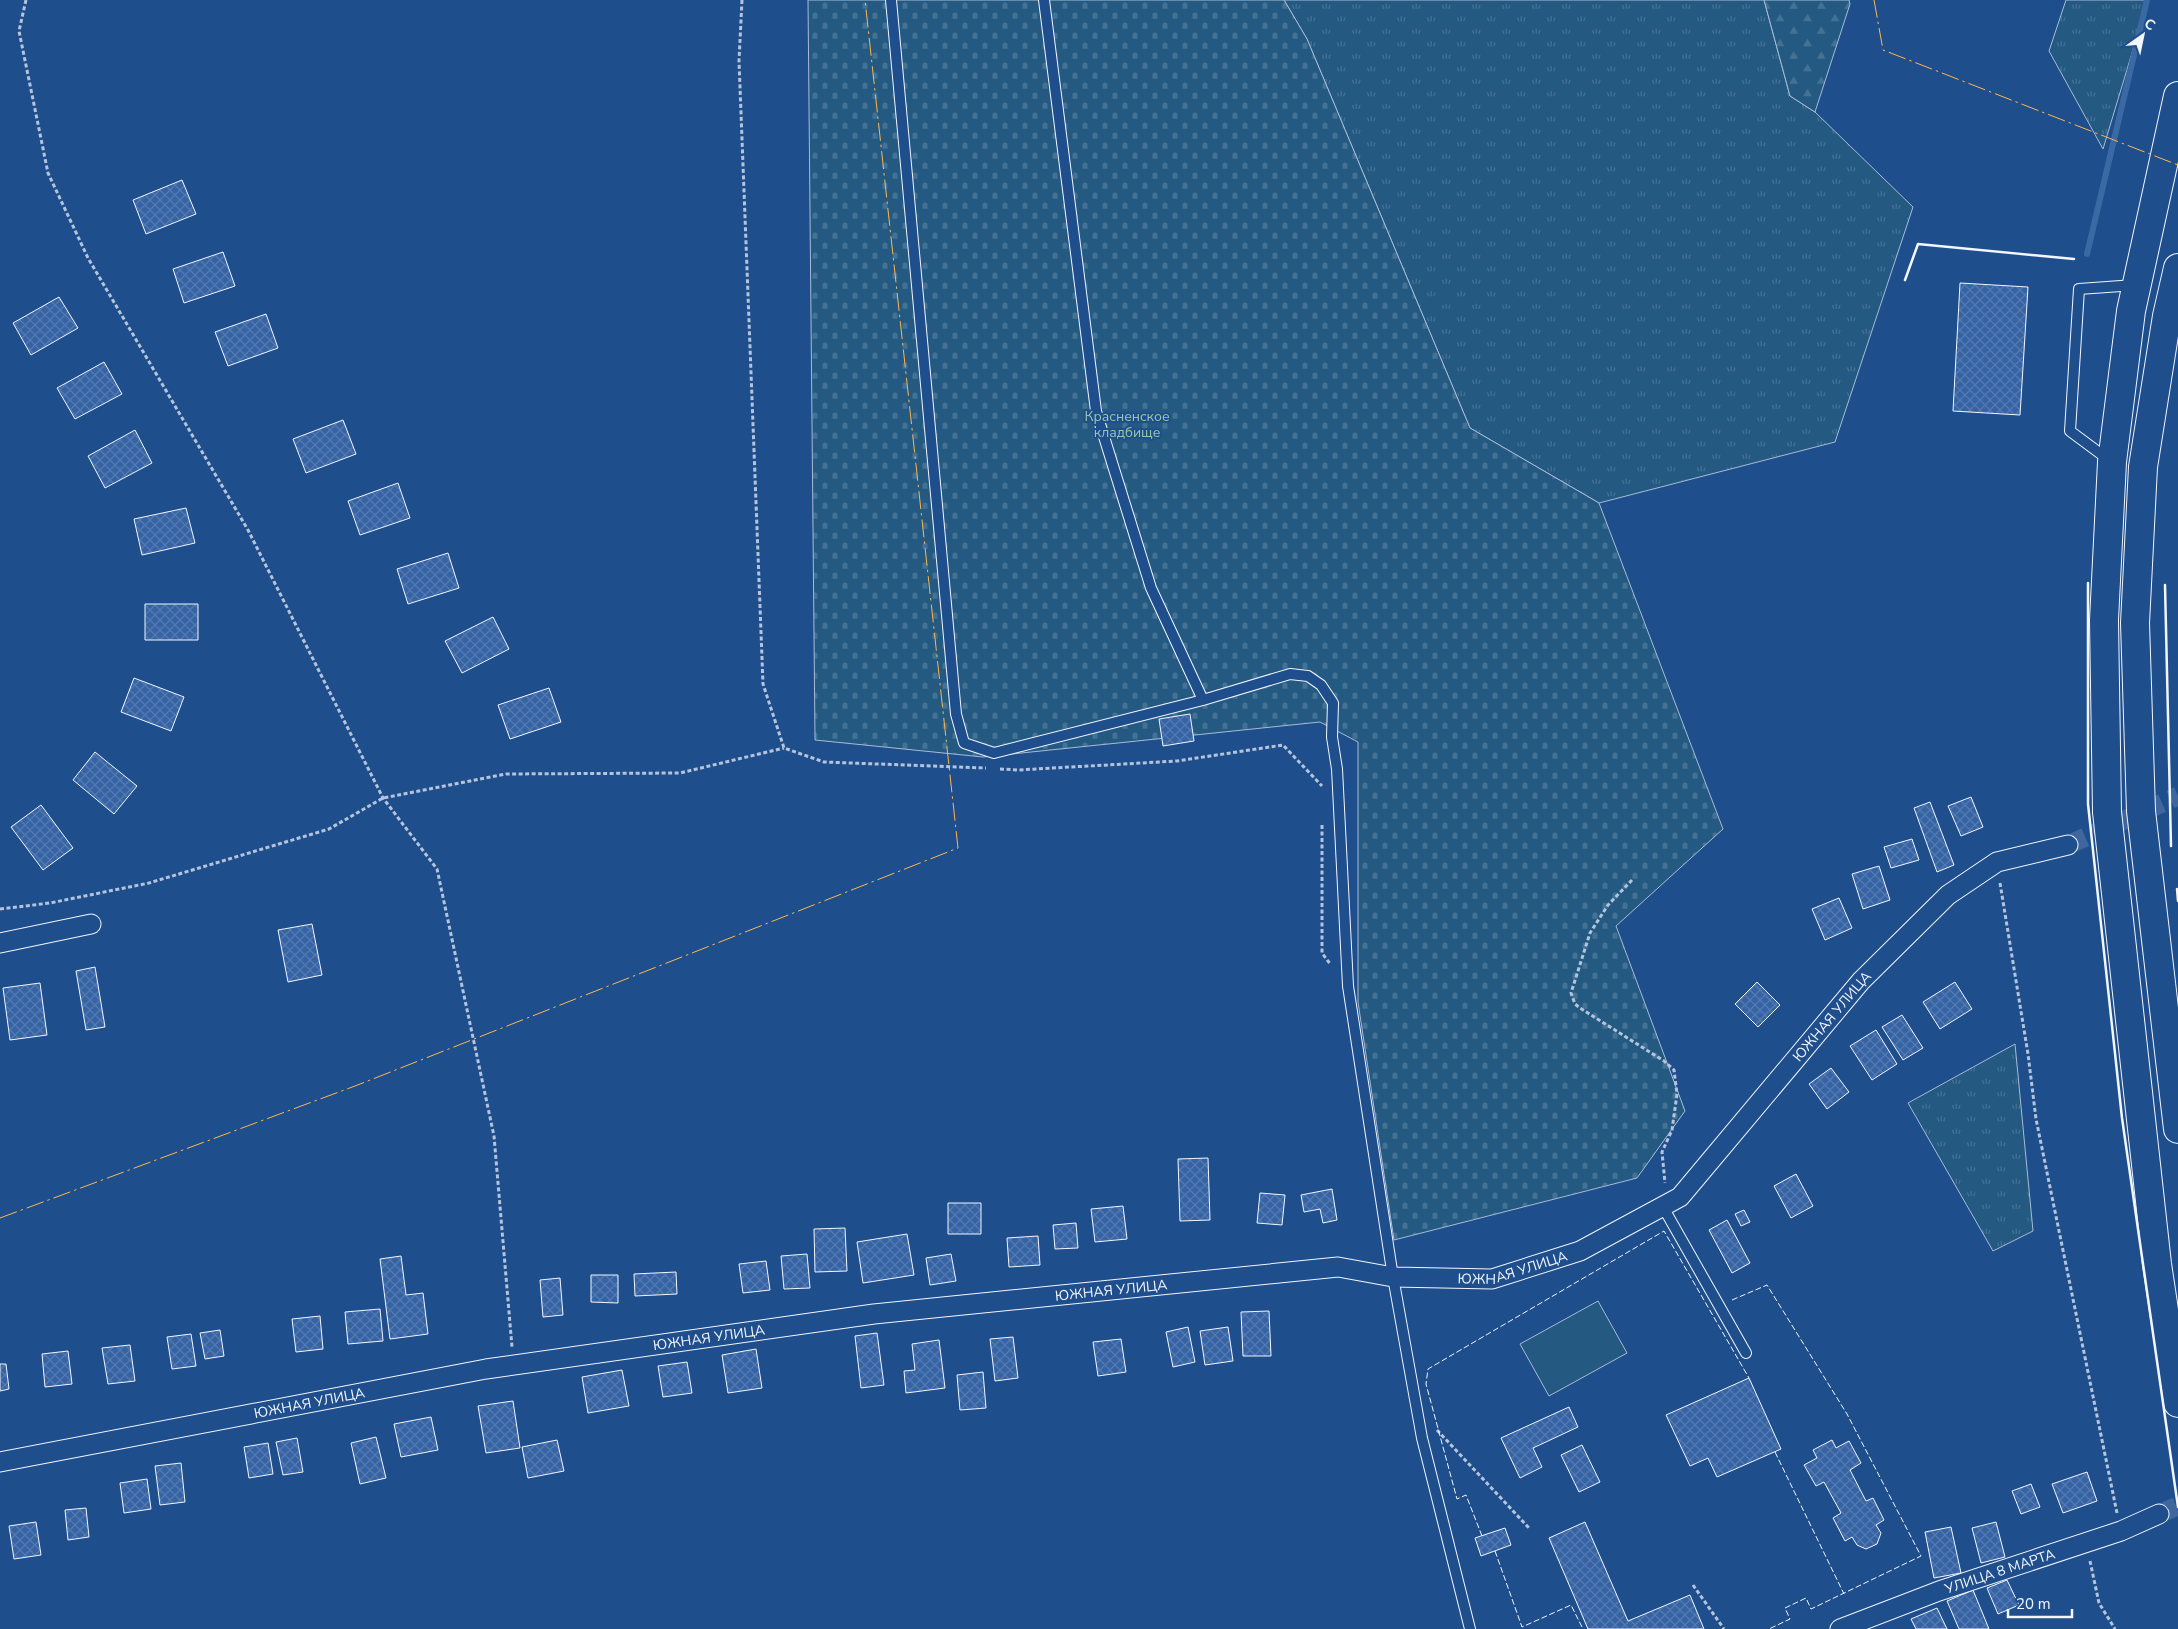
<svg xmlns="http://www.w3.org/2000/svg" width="2178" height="1629" viewBox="0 0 2178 1629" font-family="'Nunito Sans',sans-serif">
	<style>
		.grass { fill: url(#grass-tufts); stroke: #a8bbd7 }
		.forest { fill: url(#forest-firs); stroke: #a8bbd7 }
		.cemetery { fill: url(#cemetery-stones); stroke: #a8bbd7 }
		.pitch { fill: #245a82; stroke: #a8bbd7 }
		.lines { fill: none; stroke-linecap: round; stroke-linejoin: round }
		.stream { stroke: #3b69a3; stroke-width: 6 }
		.building { fill: url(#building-cross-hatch); stroke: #f2f6ff }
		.minor-tunnel { stroke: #3f679d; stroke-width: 19; stroke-dasharray: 19 9; stroke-linecap: butt }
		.service-casing { stroke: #f2f6ff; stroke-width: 12 }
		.minor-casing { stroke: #f2f6ff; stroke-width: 21 }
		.primary-casing { stroke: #f2f6ff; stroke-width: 30 }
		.path { stroke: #b3c4dc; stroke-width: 3; stroke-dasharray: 4 2.5; stroke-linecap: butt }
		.service { stroke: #1f4e8c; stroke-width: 10 }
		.minor { stroke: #1f4e8c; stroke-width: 19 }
		.primary { stroke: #1f4e8c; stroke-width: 28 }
		.fence { stroke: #f2f6ff; stroke-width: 1; stroke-dasharray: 6 2.5; stroke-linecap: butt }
		.wall { stroke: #f2f6ff; stroke-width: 2.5 }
		.power { stroke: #ffb74d; stroke-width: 1; stroke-dasharray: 18 4 2.5 4; stroke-linecap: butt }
		.labels { text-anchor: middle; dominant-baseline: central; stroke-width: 4; stroke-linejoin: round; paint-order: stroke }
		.park-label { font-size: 14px; fill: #97c8a6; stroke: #1f4e8c }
		.street-label { font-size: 14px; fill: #f2f6ff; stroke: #1f4e8c }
	</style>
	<defs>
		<pattern id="grass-tufts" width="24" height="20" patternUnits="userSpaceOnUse" patternTransform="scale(1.25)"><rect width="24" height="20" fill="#245a82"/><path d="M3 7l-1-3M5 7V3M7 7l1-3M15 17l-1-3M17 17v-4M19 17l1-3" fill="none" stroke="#447295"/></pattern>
		<pattern id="forest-firs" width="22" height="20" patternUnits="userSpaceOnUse" patternTransform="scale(1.25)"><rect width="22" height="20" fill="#245a82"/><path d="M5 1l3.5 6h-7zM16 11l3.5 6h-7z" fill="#447295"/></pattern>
		<pattern id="cemetery-stones" width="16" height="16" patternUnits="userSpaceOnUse" patternTransform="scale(1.25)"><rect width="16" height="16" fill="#245a82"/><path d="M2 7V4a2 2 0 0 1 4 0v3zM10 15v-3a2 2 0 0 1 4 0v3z" fill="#447295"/></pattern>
		<pattern id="building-cross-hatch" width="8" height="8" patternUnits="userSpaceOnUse" patternTransform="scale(1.25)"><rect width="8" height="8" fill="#3563a3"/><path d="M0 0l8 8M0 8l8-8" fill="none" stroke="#537ab1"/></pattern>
	</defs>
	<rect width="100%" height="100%" fill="#1f4e8c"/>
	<path class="grass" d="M1284 0H1764L1790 96 1815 112 1913 207 1835 442 1599 503 1470 428 1307 39Z
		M2066 0H2148L2103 149 2049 51Z
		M2015 1044 2033 1231 1993 1251 1908 1103Z"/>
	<path class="forest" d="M1764 0H1849L1850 4 1815 112 1790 96Z"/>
	<path class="cemetery" d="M808 0H1284L1307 39 1470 428 1599 503 1723 829 1616 926 1685 1111 1637 1178 1394 1240 1358 1002V742L1320 722 983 757 815 740Z"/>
	<path class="pitch" d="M1598 1301 1627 1353 1549 1396 1520 1344Z"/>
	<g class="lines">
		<path class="stream" d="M2087 254 2147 0"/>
	</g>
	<path class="building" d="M182 180 196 214 146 234 133 200Z
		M223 252 235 286 184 303 173 269Z
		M1960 283 2028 287 2020 415 1953 411Z
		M59 297 78 328 31 355 13 323Z
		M266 314 278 348 228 366 215 332Z
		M104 362 122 394 75 419 57 388Z
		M343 420 356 454 306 473 293 439Z
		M135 430 152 463 105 488 88 456Z
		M398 483 410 518 360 535 348 501Z
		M186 508 195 543 142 555 134 519Z
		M448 553 459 588 408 604 397 569Z
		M145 604H198V640H145Z
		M493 617 509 649 462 673 445 641Z
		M134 678 184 697 171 731 121 712Z
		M549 688 561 722 510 739 498 705Z
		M1190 714 1194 741 1163 746 1159 719Z
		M95 752 137 786 114 814 73 780Z
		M1971 797 1983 827 1961 836 1948 806Z
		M1930 802 1954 865 1937 872 1914 808Z
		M41 805 73 848 43 870 11 827Z
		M1912 839 1919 860 1891 868 1884 847Z
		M1879 866 1890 900 1863 909 1852 874Z
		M1839 898 1852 928 1825 940 1812 909Z
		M312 924 322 975 288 982 278 930Z
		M95 967 105 1027 86 1030 76 971Z
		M1757 982 1780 1005 1758 1027 1735 1004Z
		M1955 982 1972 1009 1940 1029 1923 1002Z
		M40 983 47 1035 10 1040 3 988Z
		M1902 1015 1923 1048 1903 1060 1882 1027Z
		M1876 1030 1897 1064 1872 1080 1850 1046Z
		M1831 1068 1849 1092 1827 1109 1809 1084Z
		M1208 1158 1210 1220 1180 1221 1178 1159Z
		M1796 1174 1813 1206 1791 1218 1774 1186Z
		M1332 1189 1337 1220 1323 1223 1320 1209 1304 1212 1301 1195Z
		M1260 1193 1285 1195 1282 1225 1257 1223Z
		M948 1203H981V1234H948Z
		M1123 1206 1127 1239 1095 1242 1091 1209Z
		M1744 1210 1750 1222 1741 1226 1735 1214Z
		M1727 1220 1750 1263 1732 1273 1709 1230Z
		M1076 1223 1078 1248 1055 1249 1053 1225Z
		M845 1228 847 1271 815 1272 814 1229Z
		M907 1234 914 1275 863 1283 857 1242Z
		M1038 1236 1040 1265 1009 1267 1007 1238Z
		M807 1254 810 1288 784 1289 781 1256Z
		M951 1254 956 1281 930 1285 926 1258Z
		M401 1256 406 1295 423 1293 428 1334 390 1339 380 1259Z
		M766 1261 770 1290 743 1293 739 1264Z
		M676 1272 677 1294 635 1296 634 1274Z
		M591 1275H618V1303L591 1302Z
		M560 1278 563 1315 543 1317 540 1280Z
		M380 1309 383 1341 348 1344 345 1312Z
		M1269 1311 1271 1356H1243L1241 1312Z
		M320 1316 323 1349 296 1352 292 1319Z
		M1188 1327 1195 1362 1173 1367 1166 1332Z
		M1228 1327 1233 1361 1205 1365 1200 1331Z
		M220 1330 224 1356 205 1359 200 1333Z
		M877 1333 884 1385 861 1388 855 1336Z
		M191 1334 196 1366 172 1369 167 1337Z
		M1013 1337 1018 1378 995 1381 990 1339Z
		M1121 1339 1126 1372 1098 1376 1093 1342Z
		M939 1340 945 1388 906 1393 904 1371 915 1370 912 1344Z
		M130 1345 135 1381 108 1384 102 1348Z
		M756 1349 762 1388 728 1393 722 1355Z
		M68 1351 72 1384 45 1387 42 1354Z
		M687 1362 692 1393 663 1397 658 1366Z
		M0 1364H6L9 1389 0 1391Z
		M622 1370 629 1406 588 1413 582 1377Z
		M983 1372 986 1408 960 1410 957 1375Z
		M1749 1378 1781 1449 1717 1477 1708 1458 1690 1466 1666 1415Z
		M513 1401 520 1448 486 1453 478 1406Z
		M1569 1407 1578 1427 1533 1448 1542 1467 1520 1478 1501 1438Z
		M431 1417 438 1450 401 1457 394 1424Z
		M376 1437 386 1478 360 1484 351 1443Z
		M297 1438 303 1472 283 1475 276 1442Z
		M557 1440 564 1471 528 1478 522 1447Z
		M1832 1440 1836 1448 1849 1441 1861 1463 1850 1470 1866 1501 1873 1498 1884 1520 1876 1525 1881 1533 1877 1544 1866 1549 1857 1545 1852 1537 1845 1541 1833 1518 1841 1513 1824 1482 1816 1486 1804 1465 1817 1458 1813 1450Z
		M268 1443 273 1474 249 1478 244 1447Z
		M1582 1445 1600 1482 1579 1492 1561 1455Z
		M181 1463 185 1502 160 1505 155 1466Z
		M2087 1472 2097 1501 2063 1513 2052 1484Z
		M147 1479 151 1509 124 1513 120 1483Z
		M2031 1484 2040 1507 2021 1514 2012 1491Z
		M86 1508 89 1537 68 1540 65 1510Z
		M36 1522 41 1555 14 1559 9 1526Z
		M1585 1522 1628 1621 1690 1595 1704 1629H1588L1549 1538Z
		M1996 1522 2005 1557 1981 1563 1972 1528Z
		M1951 1527 1961 1573 1934 1578 1925 1532Z
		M1505 1528 1511 1545 1481 1556 1475 1538Z
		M2007 1580 2019 1605 1998 1614 1987 1588Z
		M1973 1590 1989 1629H1959L1947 1601Z
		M1937 1608 1947 1629H1916L1911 1619Z"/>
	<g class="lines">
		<path class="minor-tunnel" d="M2068 845 2178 796
			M2159 1514 2178 1506"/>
		<defs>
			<path id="service" d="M891 0 956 714 964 743 994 753 1203 700
				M1044 0 1096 411 1151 588 1203 700 1290 674 1308 676 1321 685 1333 703 1332 737 1337 769 1348 986 1393 1277 1422 1438 1470 1629
				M2109 460 2070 431 2079 289 2135 285
				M1663 1207 1746 1353"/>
			<g id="minor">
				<path d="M0 943 91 924"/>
				<path id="s1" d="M0 1462 486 1369 874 1314 1338 1267 1393 1277 1492 1279 1580 1251 1680 1197 1861 981 1948 895 1997 862 2068 845"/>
				<path id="s2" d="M1840 1629 1939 1591 2121 1531 2159 1514"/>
			</g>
			<path id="primary" d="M2178 96 2131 311 2112 462 2104 620 2107 812 2157 1264 2178 1403
				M2178 268 2167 316 2143 467 2135 623 2141 811 2178 1129"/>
		</defs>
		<use href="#service" class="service-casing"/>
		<use href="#minor" class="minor-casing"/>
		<use href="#primary" class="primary-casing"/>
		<path class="path" d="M26 0 19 31 48 173 88 258 248 530 383 798 437 869 494 1136 512 1347
			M742 0 739 61 763 684 784 748 824 762 986 768
			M1000 769 1018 770 1177 761 1283 745 1322 786
			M1322 825V953L1331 965
			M1632 880 1608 905 1590 933 1571 993 1575 1004 1580 1008 1664 1061 1674 1070 1677 1094 1672 1130 1662 1152 1665 1183
			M2000 883 2028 1054 2036 1119 2117 1513
			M0 909 50 903 149 883 329 829 383 798 506 774 680 773 784 748
			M1437 1430 1529 1528
			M2090 1561 2099 1603 2115 1629
			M1693 1585 1724 1629"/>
		<use href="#service" class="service"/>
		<use href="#minor" class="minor"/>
		<use href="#primary" class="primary"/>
		<path class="fence" d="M1732 1300 1767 1285 1847 1414 1921 1556 1811 1609 1806 1598 1785 1608 1790 1619 1769 1629
			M1775 1452 1844 1594
			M1482 1536 1466 1495 1457 1499 1426 1384 1428 1369 1664 1231 1749 1378
			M1495 1551 1522 1627 1571 1605 1583 1629"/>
		<path class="wall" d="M1905 280 1918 244 2074 259
			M2088 583V804L2122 1118 2178 1507
			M2165 585 2171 846
			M2177 889 2178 901"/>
		<path class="power" d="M1874 0 1883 50 2178 165
			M0 1218 355 1086 958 848 865 0"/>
	</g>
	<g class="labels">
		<g class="park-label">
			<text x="1127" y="416">Красненское<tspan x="1127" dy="16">кладбище</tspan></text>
		</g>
		<g class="street-label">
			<text stroke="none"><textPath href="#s1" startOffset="1950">ЮЖНАЯ УЛИЦА</textPath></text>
			<text stroke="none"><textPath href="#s1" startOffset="1530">ЮЖНАЯ УЛИЦА</textPath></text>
			<text stroke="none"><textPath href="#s1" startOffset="1125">ЮЖНАЯ УЛИЦА</textPath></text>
			<text stroke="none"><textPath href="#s1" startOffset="720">ЮЖНАЯ УЛИЦА</textPath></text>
			<text stroke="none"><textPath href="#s1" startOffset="315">ЮЖНАЯ УЛИЦА</textPath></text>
			<text stroke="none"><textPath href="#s2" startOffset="170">УЛИЦА 8 МАРТА</textPath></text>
		</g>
	</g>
	<g transform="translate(2143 35) rotate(33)" stroke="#1f4e8c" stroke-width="4" paint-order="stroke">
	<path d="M0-4L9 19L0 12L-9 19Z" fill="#f2f6ff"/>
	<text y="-8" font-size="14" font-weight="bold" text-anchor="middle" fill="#f2f6ff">С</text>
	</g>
	<path d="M2008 1609v8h64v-8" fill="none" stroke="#f2f6ff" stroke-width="2.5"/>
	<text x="2016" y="1609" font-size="15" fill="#f2f6ff" stroke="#1f4e8c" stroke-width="4" paint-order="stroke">20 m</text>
</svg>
